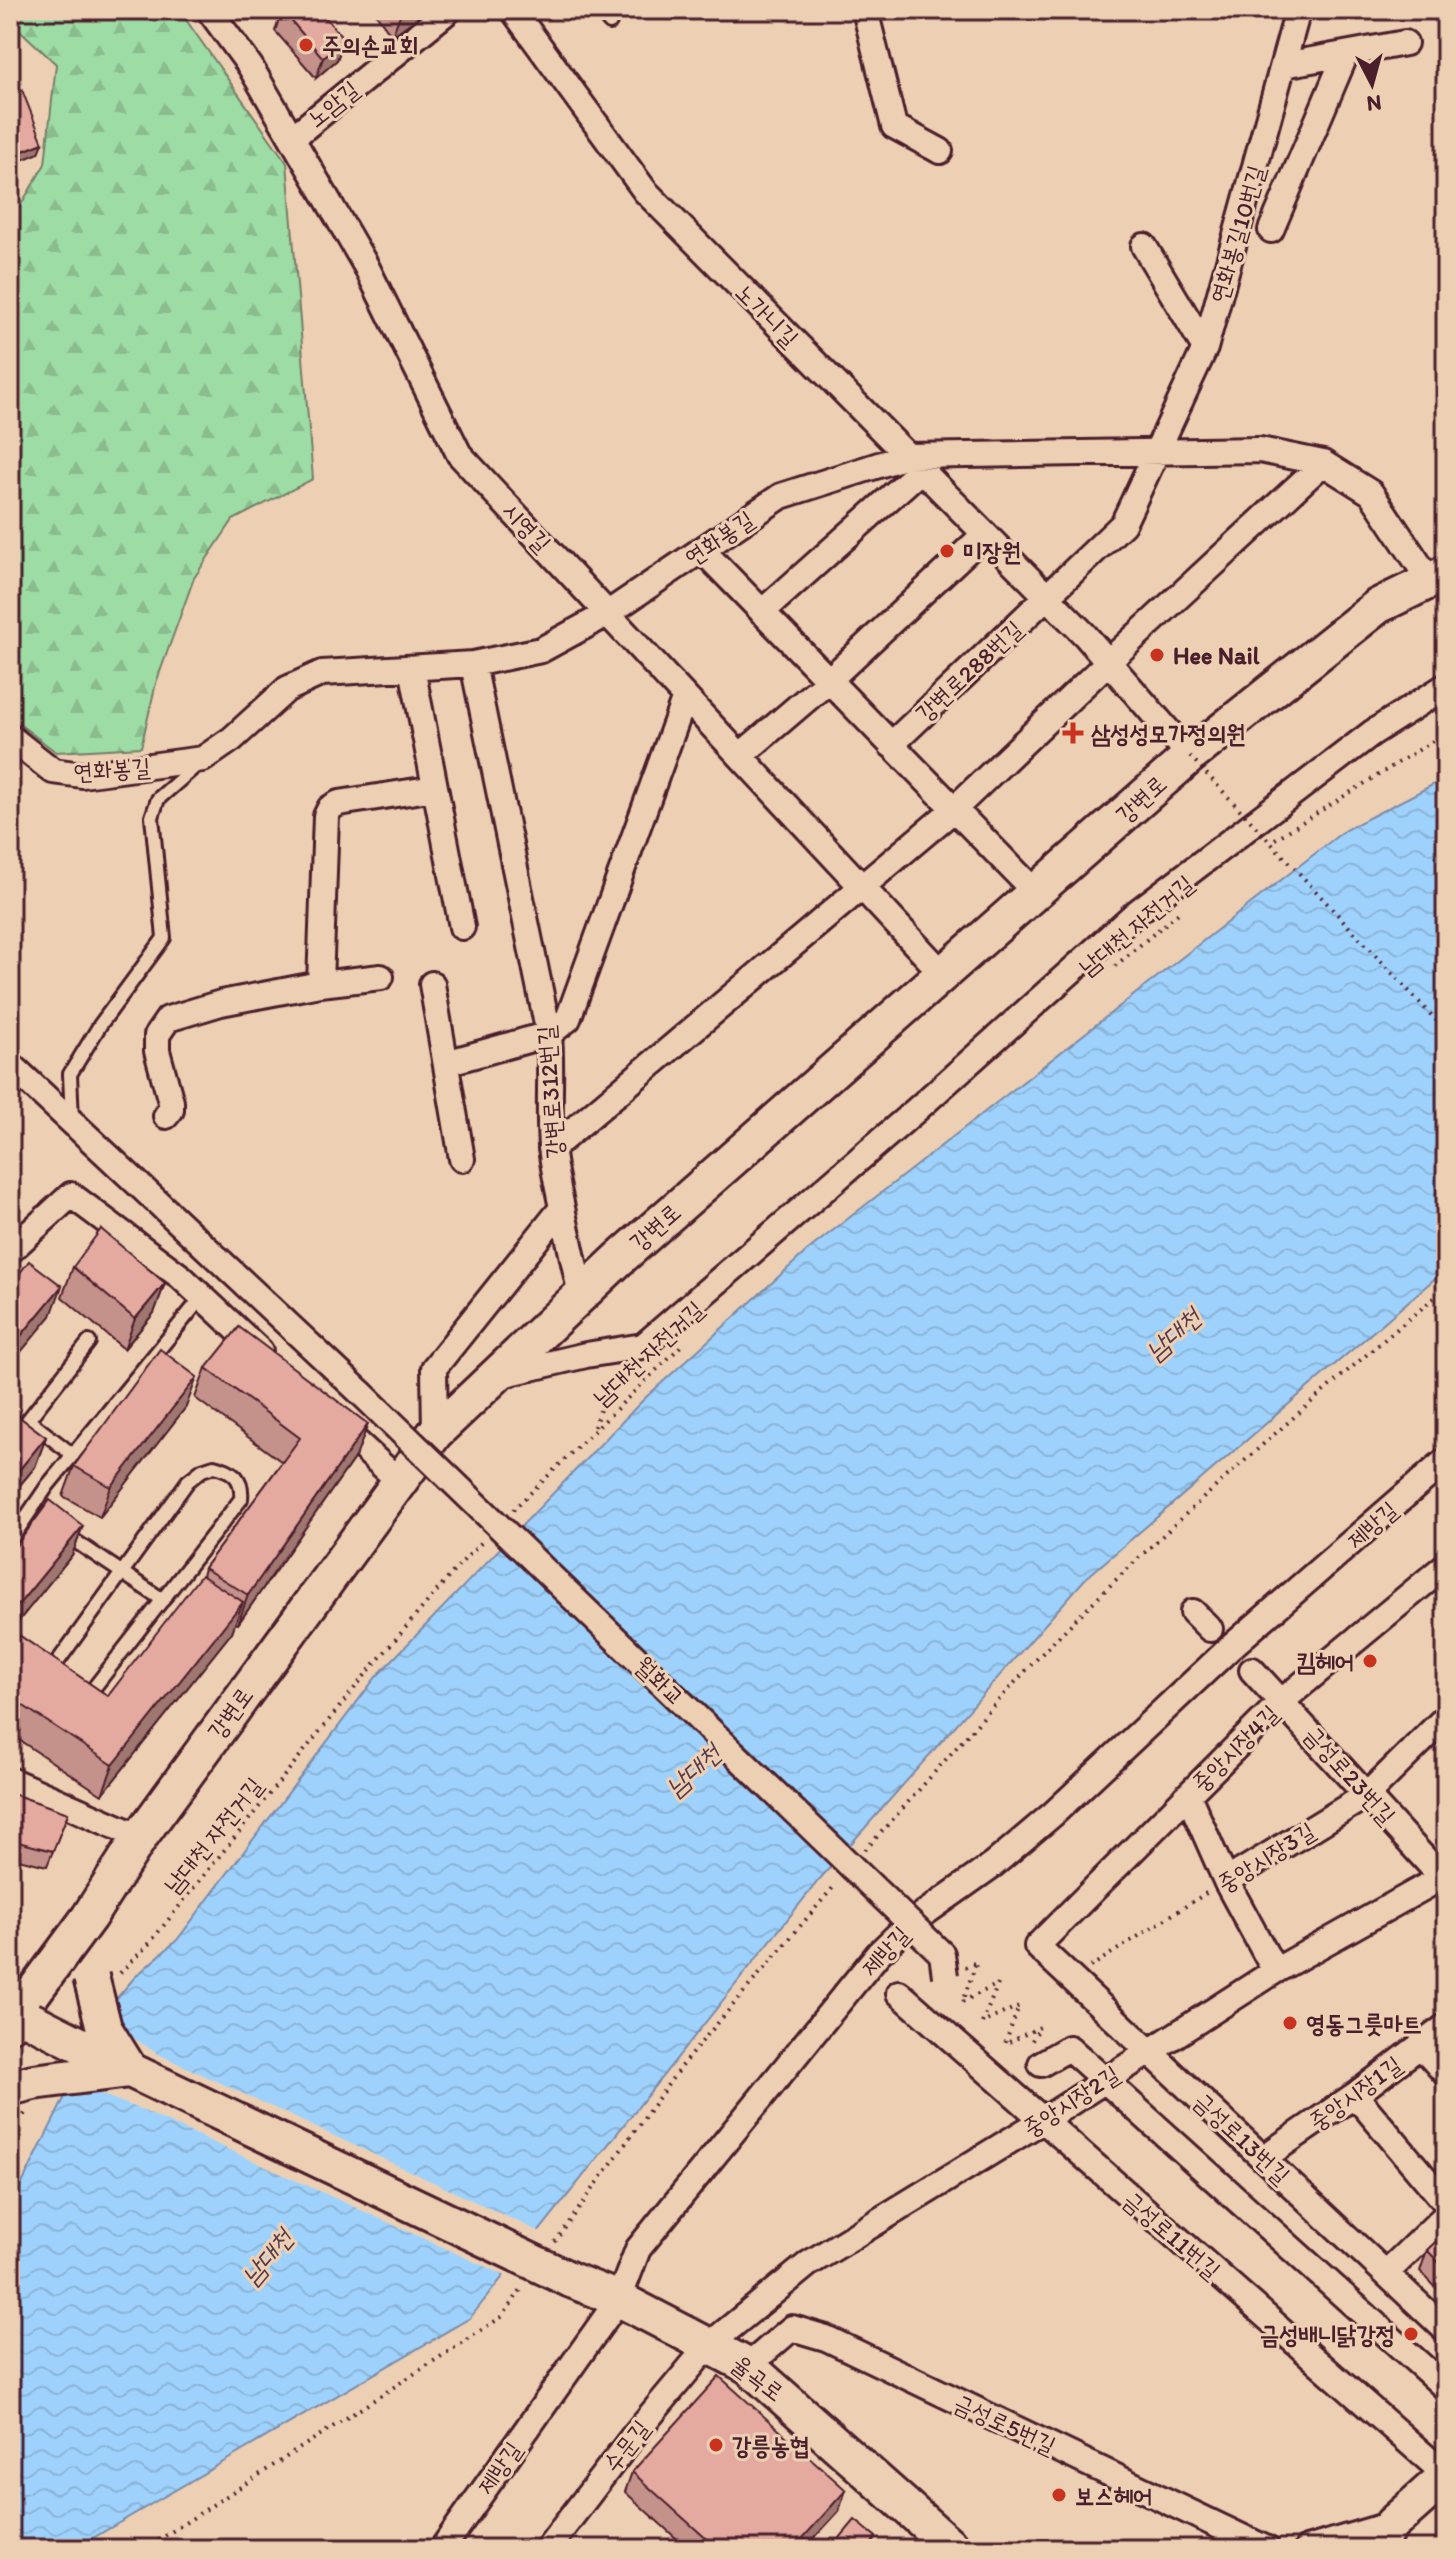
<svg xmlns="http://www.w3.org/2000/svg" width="1456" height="2559" viewBox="0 0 1456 2559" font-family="Itim,'Poor Story',sans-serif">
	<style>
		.forest { fill: url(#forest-firs); stroke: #747e68; stroke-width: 2 }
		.water { fill: url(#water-waves); stroke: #7c8aa8; stroke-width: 2 }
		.pier { fill: #edd0b4 }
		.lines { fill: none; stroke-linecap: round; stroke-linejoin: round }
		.lane-casing { stroke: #4a1f2b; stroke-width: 18 }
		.street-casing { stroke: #4a1f2b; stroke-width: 30 }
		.secondary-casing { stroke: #4a1f2b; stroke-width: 40 }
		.path { stroke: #4a1f2b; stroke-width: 4; stroke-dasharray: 2 6; stroke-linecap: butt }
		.lane { stroke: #edd0b4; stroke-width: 12 }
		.street { stroke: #edd0b4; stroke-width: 24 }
		.secondary { stroke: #edd0b4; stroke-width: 34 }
		.street-bridge-casing { stroke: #4a1f2b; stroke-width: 30; stroke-linecap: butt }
		.secondary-bridge-casing { stroke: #4a1f2b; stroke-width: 40; stroke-linecap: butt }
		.path-bridge { stroke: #4a1f2b; stroke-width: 4; stroke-dasharray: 2 6; stroke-linecap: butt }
		.street-bridge { stroke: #edd0b4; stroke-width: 24 }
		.secondary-bridge { stroke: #edd0b4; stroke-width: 34 }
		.wall { fill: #c4928a; stroke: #4a1f2b; stroke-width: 2 }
		.shaded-wall { fill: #a07770; stroke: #4a1f2b; stroke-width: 2 }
		.building { fill: #e4aaa0; stroke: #4a1f2b; stroke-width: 2 }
		.poi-dot { fill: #c8321e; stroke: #edd0b4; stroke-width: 3 }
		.labels { text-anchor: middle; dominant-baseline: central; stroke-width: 6; stroke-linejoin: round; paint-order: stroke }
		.poi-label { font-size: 24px; font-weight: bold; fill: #4a1f2b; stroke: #edd0b4; text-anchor: start }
		.street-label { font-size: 24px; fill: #4a1f2b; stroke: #edd0b4 }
		.water-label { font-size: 26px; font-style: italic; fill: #573a4a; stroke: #edd0b4 }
	</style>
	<defs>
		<pattern id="forest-firs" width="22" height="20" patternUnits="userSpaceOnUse" patternTransform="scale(2)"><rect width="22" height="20" fill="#9edca5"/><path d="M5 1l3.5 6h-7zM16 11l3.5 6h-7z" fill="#8abc8e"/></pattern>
		<pattern id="water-waves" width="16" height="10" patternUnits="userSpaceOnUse" patternTransform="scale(2)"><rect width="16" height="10" fill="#9ed2fc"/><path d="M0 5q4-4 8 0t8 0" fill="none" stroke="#8ab4d8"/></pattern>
	</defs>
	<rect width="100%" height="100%" fill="#edd0b4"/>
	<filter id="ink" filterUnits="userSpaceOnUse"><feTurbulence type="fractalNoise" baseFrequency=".0125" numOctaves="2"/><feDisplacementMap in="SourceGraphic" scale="16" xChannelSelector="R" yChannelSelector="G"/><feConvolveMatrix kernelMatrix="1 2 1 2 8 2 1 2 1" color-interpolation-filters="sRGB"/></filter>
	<g filter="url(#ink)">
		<path class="forest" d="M10 10H179L287 163 313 479 233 520 194 578 156 683 141 747 56 752 10 717V223L45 164 56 64 10 21Z"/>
		<path class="water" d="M1446 778V1269L1085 1579 818 1881 470 2318 74 2549H10V2208L110 2006 135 1977 177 1940 376 1677 644 1399 808 1250 1345 830Z"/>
		<path class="pier" d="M120 2021 135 2039 158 2054 542 2233 508 2277 135 2107 97 2093H62Z"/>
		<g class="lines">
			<defs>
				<path id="lane" d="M599 10 610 23
					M72 1120 70 1074 100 1025 164 938 152 817 158 799 198 764
					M73 1455 28 1420 89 1342
					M214 1466C233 1470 243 1478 241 1499L93 1689C72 1696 55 1686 56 1664L188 1481 202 1470Z
					M63 1533 163 1600
					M10 1541 48 1485 202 1297"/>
				<path id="street" d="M209 10 250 66 366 266 459 454 943 974
					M513 10 645 191 1085 635 1190 756
					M865 10 894 126 940 151
					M1284 65 1405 43
					M292 138 449 10
					M1271 230 1345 56
					M1144 246 1205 348
					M702 550 1036 893
					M762 612 921 470
					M412 668 462 927
					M10 737 53 771 82 775 203 759 232 739 287 689 322 673 473 664 541 650 607 614 781 496 907 456 1260 450 1323 463 1371 493 1430 581
					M891 745 1123 524 1205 348 1298 10
					M740 756 828 681 985 534
					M320 984 326 816 330 808 339 803 435 788
					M432 984 462 1159
					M446 1063 549 1034 568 1019 685 697
					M10 1064 361 1393
					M166 1116 171 1110V1102L157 1051V1035L168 1019 221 1003 320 984 381 977
					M551 1149 953 810 1108 662 1323 463
					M562 1208 581 1295
					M10 1251 71 1195 181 1277 260 1351
					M497 1376 586 1355 643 1346 915 1111 1136 913 1372 733 1446 686
					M336 1423 399 1481
					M435 1433 434 1368 562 1208C558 1188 553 1167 551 1146 548 1109 552 1072 549 1034L473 664
					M1446 1565 1282 1701 1037 1946 1446 2330
					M1193 1612 1210 1629
					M1252 1670 1446 1882
					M10 1780 140 1837
					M1188 1795 1226 1881 1275 1971
					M1226 1881 1367 1795 1446 1717
					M899 1993 1446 2475
					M1420 2045 1446 2074
					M1041 2064 1069 2048 1446 2388
					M1355 2095 1446 2203
					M1263 2158 1355 2095 1446 2026
					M1386 2273 1446 2215
					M748 2366 792 2328 826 2338 1267 2549
					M442 2549 619 2299 638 2249 878 1954 908 1925 994 1864 1053 1814 1232 1646 1446 1460
					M547 2549 634 2435 709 2345 808 2264 1042 2121 1275 1971 1446 1875
					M1307 2549 1392 2524"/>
				<path id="secondary" d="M10 2024 89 1917 140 1837 435 1433 619 1259 1190 756 1378 606 1446 573
					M571 2280 619 2299 748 2366 954 2549
					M1373 2549 1392 2524 1446 2476"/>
			</defs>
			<use href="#lane" class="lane-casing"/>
			<use href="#street" class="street-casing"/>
			<use href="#secondary" class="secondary-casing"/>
			<path class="path" d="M1275 839 1446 733
				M1115 966 1182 910
				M594 1427 612 1375
				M513 1510 684 1343
				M865 1850C931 1778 993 1703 1061 1634 1181 1513 1315 1397 1446 1288
				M965 1967 977 1962 962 2002 998 1984 982 2023 1019 2006 1005 2044 1040 2027 1031 2042
				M1090 1967 1208 1892
				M120 1973 148 1945 366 1674 459 1565 482 1542
				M10 2135 26 2112
				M555 2242 682 2065 836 1884
				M145 2549 503 2316 522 2288"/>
			<use href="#lane" class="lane"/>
			<use href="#street" class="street"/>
			<use href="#secondary" class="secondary"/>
			<defs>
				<path id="street-bridge" d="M361 1393 942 1954 945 1976"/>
				<path id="secondary-bridge" d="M31 2020 130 2070 571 2280
					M10 2088 33 2082 130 2070 104 2028 91 1977"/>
			</defs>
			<use href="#street-bridge" class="street-bridge-casing"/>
			<use href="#secondary-bridge" class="secondary-bridge-casing"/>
			<path class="path-bridge" d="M1190 756 1446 1031"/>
			<use href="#street-bridge" class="street-bridge"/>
			<use href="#secondary-bridge" class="secondary-bridge"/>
		</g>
		<path class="wall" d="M282 10 344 39 337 60 316 78 275 31Z
			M373 10H428L392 36Z
			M73 1267 165 1283 154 1313 124 1349 62 1297Z
			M206 1368 357 1454 238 1624 235 1623 232 1632 102 1795 10 1734V1554L72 1555 11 1630 108 1696 202 1576 204 1568 282 1462 195 1398Z
			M186 1407 100 1517 63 1496 74 1466Z
			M10 1410 46 1437 35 1467 10 1497Z
			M10 1793 68 1813 47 1866 10 1857Z
			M1446 2232V2298L1420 2271 1427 2250Z
			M632 2472 839 2511 804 2549H688L625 2492Z"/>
		<path class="shaded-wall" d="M402 10H428L392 36Z
			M344 39 337 60 316 78 323 58Z
			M43 143 39 153 10 165V156Z
			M165 1283 154 1313 124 1349 135 1319Z
			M62 1286 51 1316 10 1365V1349Z
			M197 1377 186 1407 100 1517 111 1487Z
			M368 1424 357 1454 238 1624 248 1595Z
			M46 1437 35 1467 10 1497 20 1469Z
			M83 1526 72 1555 10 1632V1615Z
			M243 1602 232 1632 102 1795 113 1765Z
			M846 2490 839 2511 804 2549H707L710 2542Z"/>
		<path class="building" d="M282 10H319L344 39 323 58Z
			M22 90 43 143 10 156V94Z
			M101 1229 165 1283 135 1319 73 1267Z
			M29 1261 62 1286 10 1349V1286Z
			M239 1327 368 1424 248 1595 204 1568 300 1438 206 1368Z
			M160 1349 197 1377 111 1487 74 1466Z
			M10 1410 46 1437 20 1469 10 1462Z
			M50 1500 83 1526 10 1615V1554Z
			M201 1575 243 1602 113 1765 10 1697V1629L108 1696Z
			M10 1793 68 1813 53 1851 10 1840Z
			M1446 2232V2270L1427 2250Z
			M719 2376 846 2490 794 2548 710 2542 632 2472Z
			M855 2520 876 2537 868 2549H816L817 2541 835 2544Z
			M894 2543 900 2549H888Z"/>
	</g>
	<g class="poi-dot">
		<circle cx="306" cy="45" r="8"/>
		<circle cx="947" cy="551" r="8"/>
		<circle cx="1157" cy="655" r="8"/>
		<path d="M1069 721h8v8h8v8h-8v8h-8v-8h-8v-8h8z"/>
		<circle cx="1370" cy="1661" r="8"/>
		<circle cx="1290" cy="2023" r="8"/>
		<circle cx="1411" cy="2334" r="8"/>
		<circle cx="716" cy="2445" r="8"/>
		<circle cx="1059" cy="2495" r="8"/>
	</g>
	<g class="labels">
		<g class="poi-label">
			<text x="322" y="45">주의손교회</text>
			<text x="963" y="551">미장원</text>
			<text x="1173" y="655">Hee Nail</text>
			<text x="1091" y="733">삼성성모가정의원</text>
			<text x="1354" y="1661" text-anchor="end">킴헤어</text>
			<text x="1306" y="2023">영동그릇마트</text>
			<text x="1395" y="2334" text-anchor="end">금성배니닭강정</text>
			<text x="732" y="2445">강릉농협</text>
			<text x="1075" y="2495">보스헤어</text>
		</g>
		<g class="street-label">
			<text transform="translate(333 104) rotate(-39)">노암길</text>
			<text transform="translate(1237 234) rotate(-74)">연화봉길10번길</text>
			<text transform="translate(767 315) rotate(45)">노가니길</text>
			<text transform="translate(527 527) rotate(47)">시영길</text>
			<text transform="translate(719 538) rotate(-34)">연화봉길</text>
			<text transform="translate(969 671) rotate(-43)">강변로288번길</text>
			<text transform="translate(112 769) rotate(-4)">연화봉길</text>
			<text transform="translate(1141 799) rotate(-42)">강변로</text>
			<text transform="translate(1136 925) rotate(-40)">남대천 자전거길</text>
			<text transform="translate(550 1092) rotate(-94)">강변로312번길</text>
			<text transform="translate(655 1227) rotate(-41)">강변로</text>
			<text transform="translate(648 1353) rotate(-43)">남대천 자전거길</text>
			<text transform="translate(1372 1525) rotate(-41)">제방길</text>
			<text transform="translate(660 1681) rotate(44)">월화교</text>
			<text transform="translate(230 1713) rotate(-54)">강변로</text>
			<text transform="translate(1235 1748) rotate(-45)">중앙시장4길</text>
			<text transform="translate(1350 1775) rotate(48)">금성로23번길</text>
			<text transform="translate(213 1835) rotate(-51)">남대천 자전거길</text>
			<text transform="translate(1266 1857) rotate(-32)">중앙시장3길</text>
			<text transform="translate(885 1951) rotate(-47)">제방길</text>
			<text transform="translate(1355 2093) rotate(-36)">중앙시장1길</text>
			<text transform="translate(1071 2101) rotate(-33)">중앙시장2길</text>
			<text transform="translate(1242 2138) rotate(43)">금성로13번길</text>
			<text transform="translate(1172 2235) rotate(41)">금성로11번길</text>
			<text transform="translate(758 2378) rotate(37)">율곡로</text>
			<text transform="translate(1005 2424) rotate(25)">금성로5번길</text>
			<text transform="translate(626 2446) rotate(-52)">수문길</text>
			<text transform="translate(499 2468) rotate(-55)">제방길</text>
		</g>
		<g class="water-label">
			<text transform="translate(1173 1334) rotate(-42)">남대천</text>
			<text transform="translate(693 1770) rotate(-42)">남대천</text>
			<text transform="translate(267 2257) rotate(-50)">남대천</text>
		</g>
	</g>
	<rect width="1456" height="2559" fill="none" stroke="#edd0b4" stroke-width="40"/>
	<rect x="20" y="20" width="1416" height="2519" fill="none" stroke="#4a1f2b" stroke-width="3" filter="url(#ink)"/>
	<g transform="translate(1372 84) rotate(174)" stroke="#edd0b4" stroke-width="6" paint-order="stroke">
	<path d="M0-6L14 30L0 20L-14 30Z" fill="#4a1f2b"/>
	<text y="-12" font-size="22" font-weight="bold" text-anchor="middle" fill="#4a1f2b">N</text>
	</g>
</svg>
